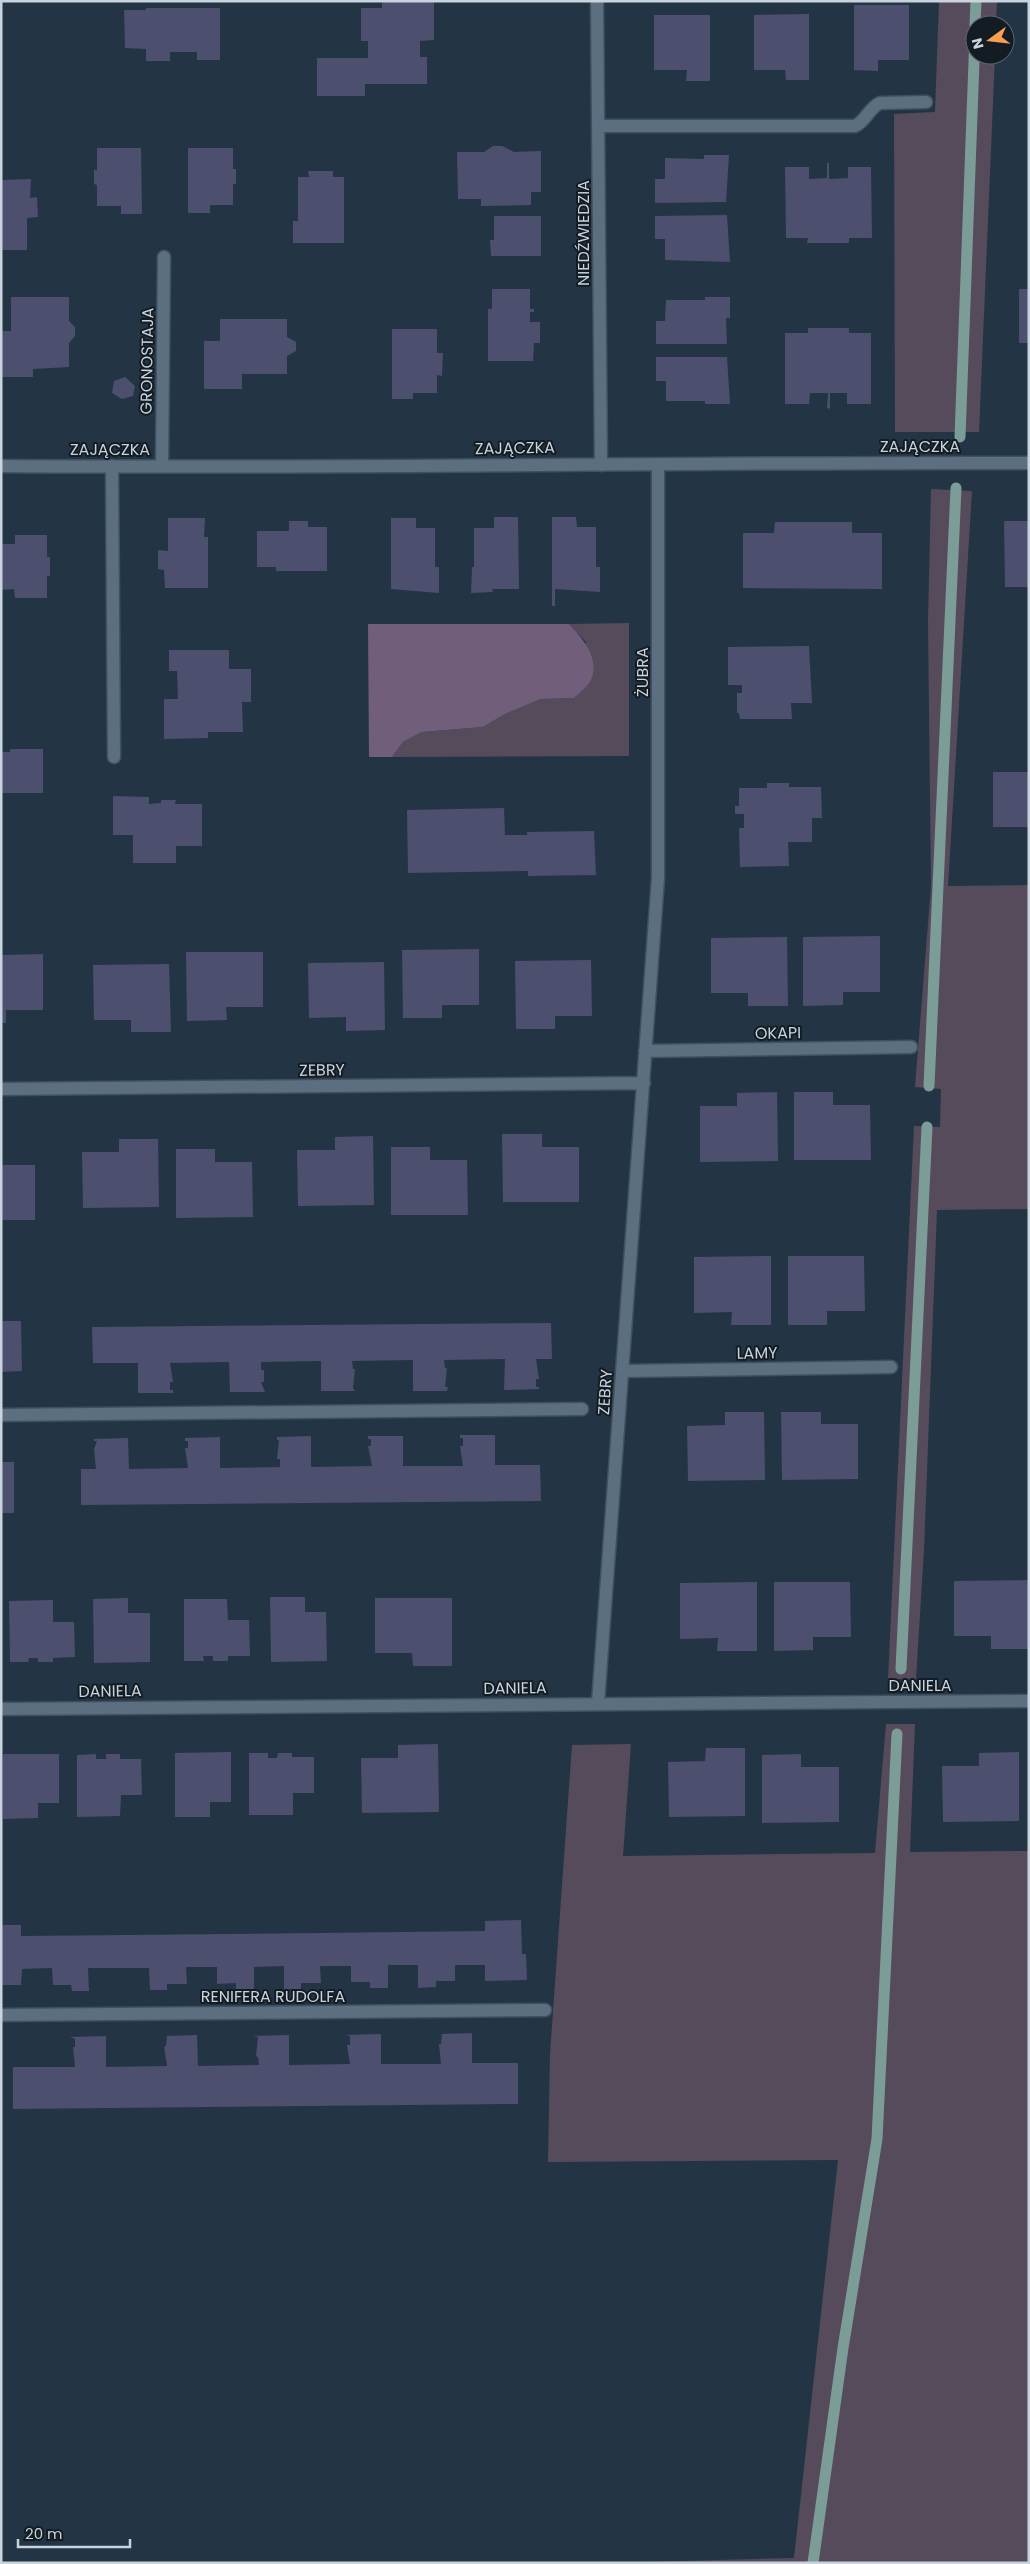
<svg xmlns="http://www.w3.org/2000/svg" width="1030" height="2564" viewBox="0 0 1030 2564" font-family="Poppins,sans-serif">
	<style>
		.green { fill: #564b5b }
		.forest { fill: #705e7a }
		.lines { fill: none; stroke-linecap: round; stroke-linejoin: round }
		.stream { stroke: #7c9c97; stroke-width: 11 }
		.building { fill: #4c4f6d }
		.service-casing { stroke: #40505d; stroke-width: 15 }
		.minor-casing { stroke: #40505d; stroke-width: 15 }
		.service { stroke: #5b6f80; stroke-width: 12 }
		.minor { stroke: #5b6f80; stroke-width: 12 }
		.labels { text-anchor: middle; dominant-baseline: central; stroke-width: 4; stroke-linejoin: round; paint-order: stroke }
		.street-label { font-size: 16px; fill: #c8d3dd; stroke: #141c23 }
	</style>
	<rect width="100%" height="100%" fill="#233545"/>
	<path class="green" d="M939 1H997L996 25H975V55H995L979 432H895L894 114 935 112Z
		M931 489 972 491 948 886 1029 885V1209L937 1210 924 1550 916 1679H888L914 1126 940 1127 941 1089 915 1087 931 886 928 622Z
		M629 623V756L392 757 403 742 422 732 483 727 505 714 541 699 574 698 586 642 569 624Z
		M886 1724H915L910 1852 1029 1851V2563H611L794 2558 838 2160 548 2162 550 2054 572 1745 631 1744 623 1856 875 1853Z"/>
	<path class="forest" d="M368 624H569C583 639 600 658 591 680 588 686 579 693 574 698L541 699 505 714 483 727 422 732 403 742 392 757H369Z"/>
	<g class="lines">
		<path class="stream" d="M975 25 976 1
			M960 437 975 35
			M929 1086 956 488
			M901 1669 927 1127
			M813 2563 843 2348 877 2139 897 1734"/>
	</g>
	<path class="building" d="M382 1H434V40L420 41V57H427V84H365V96H317V58H368V41H361V8H382Z
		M854 5H909V60H878V71L854 70Z
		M146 8H220V60H197V52H170V61H146V49L125 48 124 10H146Z
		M809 14V80H786L785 70H754V15Z
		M654 15H710V81H686L687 70H654Z
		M493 146H502L514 152 541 151V192H531V205L481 206V199H458L457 152H484Z
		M97 148H141L142 214H121V206H97V185L94 184V170H97Z
		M188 148H233V169H236V184H233V205H210V213H188Z
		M704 155H729L726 202 655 203V179H665V158L704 159Z
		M827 163H829V179L848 178V167H871L872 238H849V243H807L808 238H786L785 167H809V179L827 178Z
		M308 171H333V177H344V243H293V221H298V177H309Z
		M31 179 30 198 37 197 38 217 27 218V250H1V180Z
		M727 215 730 262 665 260V239H655V216Z
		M494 216H541V256H491L490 240H494Z
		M492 289H530V309H534V312H530V322H540V343H534L533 361H488V309H492Z
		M1019 289H1029V343H1019Z
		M11 297H69V321L75 327V336L69 343V367L33 369V377H1V331H11Z
		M705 297H730V318H726L727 344H656V321H665L666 300H705Z
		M220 319H287V337L296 342V351L287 356V374H242V389H204V341H220Z
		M808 328H849V333H871V404H847V393H830V409L827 408 828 393H810L809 404H785V333H808Z
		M392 329H437V353H443L442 376 437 375V393H413V399H392Z
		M656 357H727L730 404H705V401H666V381H656Z
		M125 377 135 386 133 396 122 399 112 393 114 381Z
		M494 517H518L519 589H492L493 592 471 593 472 567H474V528H494Z
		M552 517H576L577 527H596V567H600V592L555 589V606H552Z
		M168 518H205L204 537H208V588H165L164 570 158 569V550L168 551Z
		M391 518H416V528H435V567H439V593L391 589Z
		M289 521H308V527H327V571H276V567H257V531H289Z
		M1004 521H1029V587H1005Z
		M775 522H852V533H882V589L743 588V533H774Z
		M15 535H47V557H50V576H47V598H15L14 589 1 590V544H15Z
		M809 646 812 703H791L792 719H740L739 713H737V693H742V685H728V647Z
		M169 650H229V669H251V702H242L243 732H208V738L164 739V699H178L177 671H169Z
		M10 749H43V793H1V752H10Z
		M993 772H1029V827H993Z
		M767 783H789V787H821L822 818H812V842H788L789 866 740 867 739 828H744V814H735V806H739V788H767Z
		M113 796 149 797V804L161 803V800H176L175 804H202V846H176V863H133V835H113Z
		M504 808 505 835H527V832L594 831 596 875 528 876V871L408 873 407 810Z
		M880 936V992H843V1005L803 1006V937Z
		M787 937 788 1006H748V993H711V938Z
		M479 949V1005H442V1018H403L402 950Z
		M186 952H263V1007H226L227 1020 187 1021Z
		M43 954V1010H6V1023H1V955Z
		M591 960 592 1016H555V1029H516L515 961Z
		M384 962 385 1030 346 1031V1017L309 1018 308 963Z
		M169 964 171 1032H131V1020H94L93 965Z
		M777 1092 778 1161 700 1162V1106H737V1093Z
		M794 1092H833V1105H870L871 1160H794Z
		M502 1134H542V1147H579V1202H503Z
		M373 1136 374 1205 298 1206 297 1150H335V1137Z
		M119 1139H158L159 1207 83 1208 82 1152H119Z
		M391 1147H430V1160H467L468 1215H391Z
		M176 1149H215V1162H252L253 1217 176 1218Z
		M1 1165H35V1220H1Z
		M771 1256V1325H731L732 1312 694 1313V1257Z
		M788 1256H864L865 1311H827V1325H788Z
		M1 1321H21L22 1371 1 1372Z
		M551 1323 552 1359H536L539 1379H536V1387H539V1389L504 1390 505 1359 444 1360 445 1368H447L445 1387H448L447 1391H413V1360L352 1361 353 1369H355L353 1388 355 1391H321V1361L261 1362V1370H264V1382H261L265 1392H230L229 1362 170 1363 173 1382H170V1390H173V1393H138V1363H93L92 1327Z
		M725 1412H764L765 1480 688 1481 687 1426 725 1425Z
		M781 1412H821V1424H858V1479L782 1480Z
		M460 1435H495V1465H540L541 1501 81 1505V1469H96L94 1449 97 1441H94V1439L128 1438 129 1469 188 1468 185 1448H188V1441H185V1438L220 1437V1468L280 1467V1459H277L279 1440H277V1437L311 1436V1467L372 1466 368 1446H371V1439H368V1436H403V1466H463L460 1446H463V1438H460Z
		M1 1462H14V1513H1Z
		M1029 1580V1649H991V1636H954V1581Z
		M757 1582V1651H717L718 1638 680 1639V1583Z
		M774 1582H850L851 1637H813V1650L774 1651Z
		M270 1597H305V1612H326L327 1661 271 1662Z
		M128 1598V1613H150V1662L94 1663 93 1599Z
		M375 1598H452V1666H413L412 1653H375Z
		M184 1599H227L228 1620H249L250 1656H228V1661H213V1656H203L204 1661H184Z
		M53 1600V1622H74L75 1657 53 1658V1662H38V1658H29L28 1662H10L9 1601Z
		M438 1744 439 1812 362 1813 361 1758H398V1745Z
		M706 1748H745V1816L669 1817 668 1762 705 1761Z
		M231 1752V1802H210V1817H175V1753Z
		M1019 1752V1821L943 1822 942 1766H979V1753Z
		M249 1753H268V1758H277L278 1753H292V1757H314V1793H293V1815H249Z
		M3 1754H59V1803H38V1818L3 1819Z
		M96 1754V1759H106V1754H120V1759H141L142 1795H121L120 1816 77 1817V1755Z
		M801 1754V1767H839V1822L762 1823V1755Z
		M521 1920 522 1954H526L527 1980 485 1981V1965H455V1981H436V1987L418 1988V1965H388V1988H370V1982H351V1966H320L321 1983H301V1989H284V1966L254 1967V1989H236V1983L217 1984V1967H186L187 1984H167V1990H150L149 1968H88L89 1991H72L71 1985H53L52 1968 22 1969 21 1985H1V1925H21V1936L320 1933 485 1931V1921Z
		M472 2033V2063H518V2104L13 2109V2067H75L73 2047H75V2039L70 2037 106 2036V2067L167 2066 164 2047 166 2046 167 2036 195 2035H197L198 2066 259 2065 258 2057 256 2056 258 2037 253 2036 286 2035H289V2065L350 2064 347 2045H350V2036L345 2035 381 2034V2064H441L439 2044H441L442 2034Z"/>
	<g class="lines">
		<defs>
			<path id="service" d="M600 126H855C865 122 869 108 880 103L926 102
				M112 466 114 757
				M1 1415 582 1409"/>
			<path id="minor" d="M597 1 601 465
				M162 465 164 257
				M1 466C344 469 686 462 1029 463
				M645 1051 911 1047
				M1 1089 644 1083
				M623 1371 891 1367
				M598 1703 658 878V466
				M1 1709 1029 1701
				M1 2015 545 2010"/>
		</defs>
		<use href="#service" class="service-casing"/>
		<use href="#minor" class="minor-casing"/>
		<use href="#service" class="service"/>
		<use href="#minor" class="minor"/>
	</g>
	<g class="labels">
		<g class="street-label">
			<text transform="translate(583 233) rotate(-90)">NIEDŹWIEDZIA</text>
			<text transform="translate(147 361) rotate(-89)">GRONOSTAJA</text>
			<text x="920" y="446">ZAJĄCZKA</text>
			<text transform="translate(515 448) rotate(-1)">ZAJĄCZKA</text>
			<text x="110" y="449">ZAJĄCZKA</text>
			<text transform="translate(642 672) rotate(-90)">ŻUBRA</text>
			<text transform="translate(778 1033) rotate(-1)">OKAPI</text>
			<text transform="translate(322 1070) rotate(-1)">ZEBRY</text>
			<text transform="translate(757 1353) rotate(-1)">LAMY</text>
			<text transform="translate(605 1392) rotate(-86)">ZEBRY</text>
			<text x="920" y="1685">DANIELA</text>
			<text transform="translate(515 1688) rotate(-1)">DANIELA</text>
			<text transform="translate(110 1691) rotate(-1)">DANIELA</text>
			<text x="273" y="1996">RENIFERA RUDOLFA</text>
		</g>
	</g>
	<rect width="1030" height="2564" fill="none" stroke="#c8d3dd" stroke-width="5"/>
	<g transform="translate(990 40) rotate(255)"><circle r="24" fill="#141c23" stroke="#5c656d"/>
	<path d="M0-4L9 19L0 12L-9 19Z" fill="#fb9e52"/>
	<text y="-8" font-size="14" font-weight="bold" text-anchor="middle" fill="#c8d3dd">N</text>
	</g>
	<path d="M18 2539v8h112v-8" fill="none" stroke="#c8d3dd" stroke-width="2.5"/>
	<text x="25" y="2539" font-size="15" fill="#c8d3dd" stroke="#141c23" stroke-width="4" paint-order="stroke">20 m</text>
</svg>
